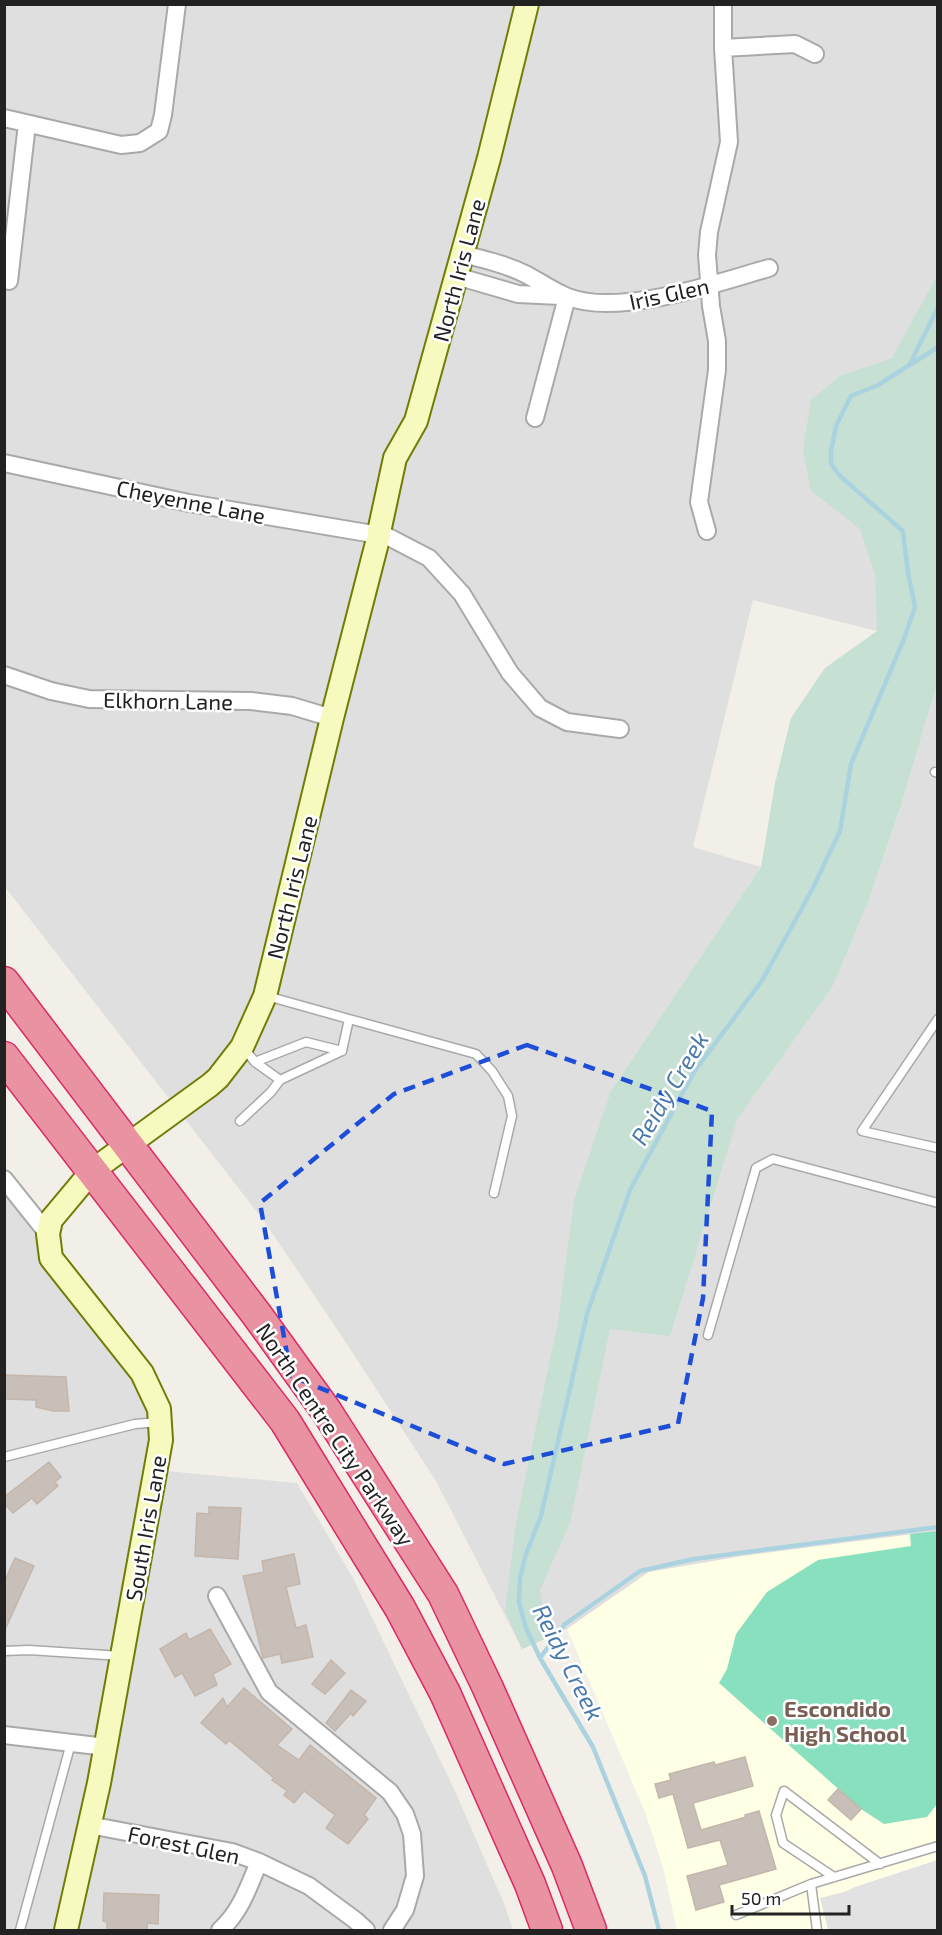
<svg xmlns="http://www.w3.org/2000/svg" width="942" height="1935" viewBox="0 0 942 1935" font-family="'Exo 2',sans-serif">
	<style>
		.residential { fill: #e0dfdf }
		.education { fill: #ffffe5 }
		.wetland { fill: #c6e0d4 }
		.pitch { fill: #88e0be }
		.parking { fill: #e2e2e2 }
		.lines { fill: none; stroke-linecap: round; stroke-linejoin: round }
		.stream { stroke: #aad3df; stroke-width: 4.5 }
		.building { fill: #c7bfb8; stroke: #c4b6ab; stroke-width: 1.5 }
		.lane-casing { stroke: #a9a9a9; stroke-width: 11 }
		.street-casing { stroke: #a9a9a9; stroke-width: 20 }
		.secondary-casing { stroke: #707d05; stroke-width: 26 }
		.highway-casing { stroke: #dc2a67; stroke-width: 33 }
		.lane { stroke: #fff; stroke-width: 8 }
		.street { stroke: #fff; stroke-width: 16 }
		.secondary { stroke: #f7fabf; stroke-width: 22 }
		.highway { stroke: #e892a2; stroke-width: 30 }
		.marked { fill: none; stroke: #1d4ed8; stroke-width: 4.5; stroke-dasharray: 12 8; stroke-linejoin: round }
		.education-dot { fill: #8d6e63; stroke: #fff; stroke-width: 2 }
		.labels { text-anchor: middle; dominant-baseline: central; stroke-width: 5; stroke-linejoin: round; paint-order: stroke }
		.street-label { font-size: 22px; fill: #222; stroke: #fff }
		.education-label { font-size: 22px; font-weight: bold; fill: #785e54; stroke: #fff; text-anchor: start }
		.water-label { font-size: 24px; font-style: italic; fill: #4a7aab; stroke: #fff }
	</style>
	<rect width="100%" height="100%" fill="#f2efe9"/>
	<path class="residential" d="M5 5H937V646L753 600 693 847 761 867 611 1091 737 1120 833 986 867 905 901 806 937 684V1531L743 1556 649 1572 567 1629 522 1649 436 1481 341 1335 264 1221 5 887Z
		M4 1179 159 1409 155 1470 297 1483 353 1578 455 1791 505 1906 513 1930H5Z"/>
	<path class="education" d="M937 1531V1930H677L663 1867 645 1812 567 1629 649 1572 743 1556Z"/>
	<path class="wetland" d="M937 276V684L901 806 867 905 833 986 737 1120 670 1336 610 1329 570 1523 540 1590 547 1638 522 1649 505 1611 516 1523 558 1321 574 1201 611 1091 761 867 775 783 791 718 825 668 877 631 875 574 860 529 811 491 803 449 811 400 840 376 892 358Z"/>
	<path class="pitch" d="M937 1531V1804L927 1817 884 1824 861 1809 719 1683 727 1669 736 1634 767 1592 818 1560 911 1546 910 1534Z"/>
	<path class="parking" d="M937 1860V1930H828L820 1898 844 1892 855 1887Z"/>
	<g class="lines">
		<path class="stream" d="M910 364 938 307
			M540 1658 565 1624 640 1571 694 1559 938 1527
			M659 1930 645 1876 593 1747 540 1658 526 1628 519 1602 520 1578 526 1554 541 1516 587 1314 630 1190 694 1072 763 979 813 888 840 831 851 764 904 639 915 607 908 573 903 531 840 476 831 464V451L836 426 851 396 878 385 938 347"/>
	</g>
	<path class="building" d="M4 1375 66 1377 69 1411H53L36 1407V1400L4 1399Z
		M49 1462 61 1477 55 1482 58 1486 37 1504 32 1498 13 1513 4 1503V1497Z
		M209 1507 241 1508 238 1559 195 1556 197 1513 209 1514Z
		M294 1554 300 1584 286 1587 296 1628 306 1625 313 1657 282 1663 280 1654 263 1658 243 1576 264 1572 262 1561Z
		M15 1558 34 1566 4 1632V1583Z
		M210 1629 231 1664 213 1674 217 1685 195 1696 182 1673 175 1677 160 1649 186 1633 189 1640Z
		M331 1660 345 1673 325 1694 312 1684Z
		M244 1688 292 1729 277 1745 299 1760 310 1745 376 1798 364 1815 368 1819 348 1844 326 1828 335 1815 304 1791 294 1803 284 1795 287 1791 272 1780 274 1778 229 1740 226 1744 201 1723 223 1698 227 1707Z
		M351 1690 366 1701 353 1716 351 1713 335 1731 326 1723Z
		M745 1757 753 1786 693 1803 701 1830 746 1817 745 1815 759 1811 776 1869 719 1885 724 1902 696 1910 687 1876 728 1865 720 1840 688 1848 673 1794 659 1798 655 1784 671 1780 669 1774 714 1762 715 1765Z
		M838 1789 861 1809 851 1820 828 1800Z
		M104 1893 159 1895 158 1924 147 1923V1930H107V1922L103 1921Z"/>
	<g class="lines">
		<defs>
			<path id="lane" d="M935 772 938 773
				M267 996 349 1019 342 1051 280 1080
				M349 1019 476 1054 492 1071 508 1096 512 1116 494 1193
				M938 1019 862 1131 938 1148
				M255 1062 306 1042 342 1051
				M240 1121 271 1092 280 1080 255 1062 243 1047
				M708 1335 756 1168 773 1159 938 1203
				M4 1457 135 1424 159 1422
				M4 1651 29 1650 121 1656
				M834 1877 783 1843 776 1815 784 1791 880 1864
				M811 1884 817 1930
				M736 1915 811 1884 938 1846
				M20 1930 71 1743"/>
			<path id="street" d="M723 48 795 44 815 54
				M4 118 121 145 140 143 159 131 163 115 177 4
				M462 254C483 259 504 264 523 273 538 280 552 291 568 297 620 317 716 283 769 268
				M456 276 518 294 560 296
				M9 281 27 124
				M535 418 567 297
				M4 463 189 503 379 535V532L429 558 462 594 510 673 540 708 567 722 620 729
				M707 531 699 502 717 370V341L711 306 707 255 709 232 729 142 723 48V4
				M4 675 51 691 89 699 251 701 292 706 332 718
				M4 1179 48 1234
				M217 1596 269 1692 390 1792 405 1814 412 1834 415 1876 405 1910 392 1930
				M4 1735 106 1747
				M89 1825 232 1852 259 1862 309 1886 355 1920 366 1930
				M220 1930C240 1913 249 1886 259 1862"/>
			<path id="secondary" d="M379 532 395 458 416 421 489 158 527 4
				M66 1930 99 1783 161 1440 159 1409 142 1373 51 1258 48 1234 51 1220 92 1171 210 1085 218 1078 242 1047 265 996 332 718 379 535"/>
			<path id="highway" d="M4 982 257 1315 327 1412 443 1594 487 1686 567 1866 591 1930
				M4 1057 285 1421 400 1608 445 1693 530 1884 547 1930"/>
		</defs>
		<use href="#lane" class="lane-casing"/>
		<use href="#street" class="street-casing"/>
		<use href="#secondary" class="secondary-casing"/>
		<use href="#highway" class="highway-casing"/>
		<use href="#lane" class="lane"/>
		<use href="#street" class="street"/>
		<use href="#secondary" class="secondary"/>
		<use href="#highway" class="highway"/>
	</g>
	<path class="marked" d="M527 1045 712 1111 703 1298 678 1424 504 1464 291 1376 260 1203 394 1094Z"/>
	<circle class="education-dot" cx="772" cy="1721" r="6"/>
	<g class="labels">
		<g class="street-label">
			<text transform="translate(458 270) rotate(-75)">North Iris Lane</text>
			<text transform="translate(669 293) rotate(-12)">Iris Glen</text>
			<text transform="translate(191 501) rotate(11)">Cheyenne Lane</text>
			<text transform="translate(168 700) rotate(1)">Elkhorn Lane</text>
			<text transform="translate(291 887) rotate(-76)">North Iris Lane</text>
			<text transform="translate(336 1434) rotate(56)">North Centre City Parkway</text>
			<text transform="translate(145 1528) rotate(-80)">South Iris Lane</text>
			<text transform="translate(184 1844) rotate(12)">Forest Glen</text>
		</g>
		<g class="education-label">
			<text x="784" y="1708">Escondido<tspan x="784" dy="25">High School</tspan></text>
		</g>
		<g class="water-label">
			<text transform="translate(669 1088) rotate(-59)">Reidy Creek</text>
			<text transform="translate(569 1662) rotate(63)">Reidy Creek</text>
		</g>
	</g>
	<rect width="942" height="1935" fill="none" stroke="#222222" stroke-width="12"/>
	<path d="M732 1905v9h117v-9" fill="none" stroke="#222222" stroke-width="3"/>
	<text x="741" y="1905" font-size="18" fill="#222222" stroke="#ffffff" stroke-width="4.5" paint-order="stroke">50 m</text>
</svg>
